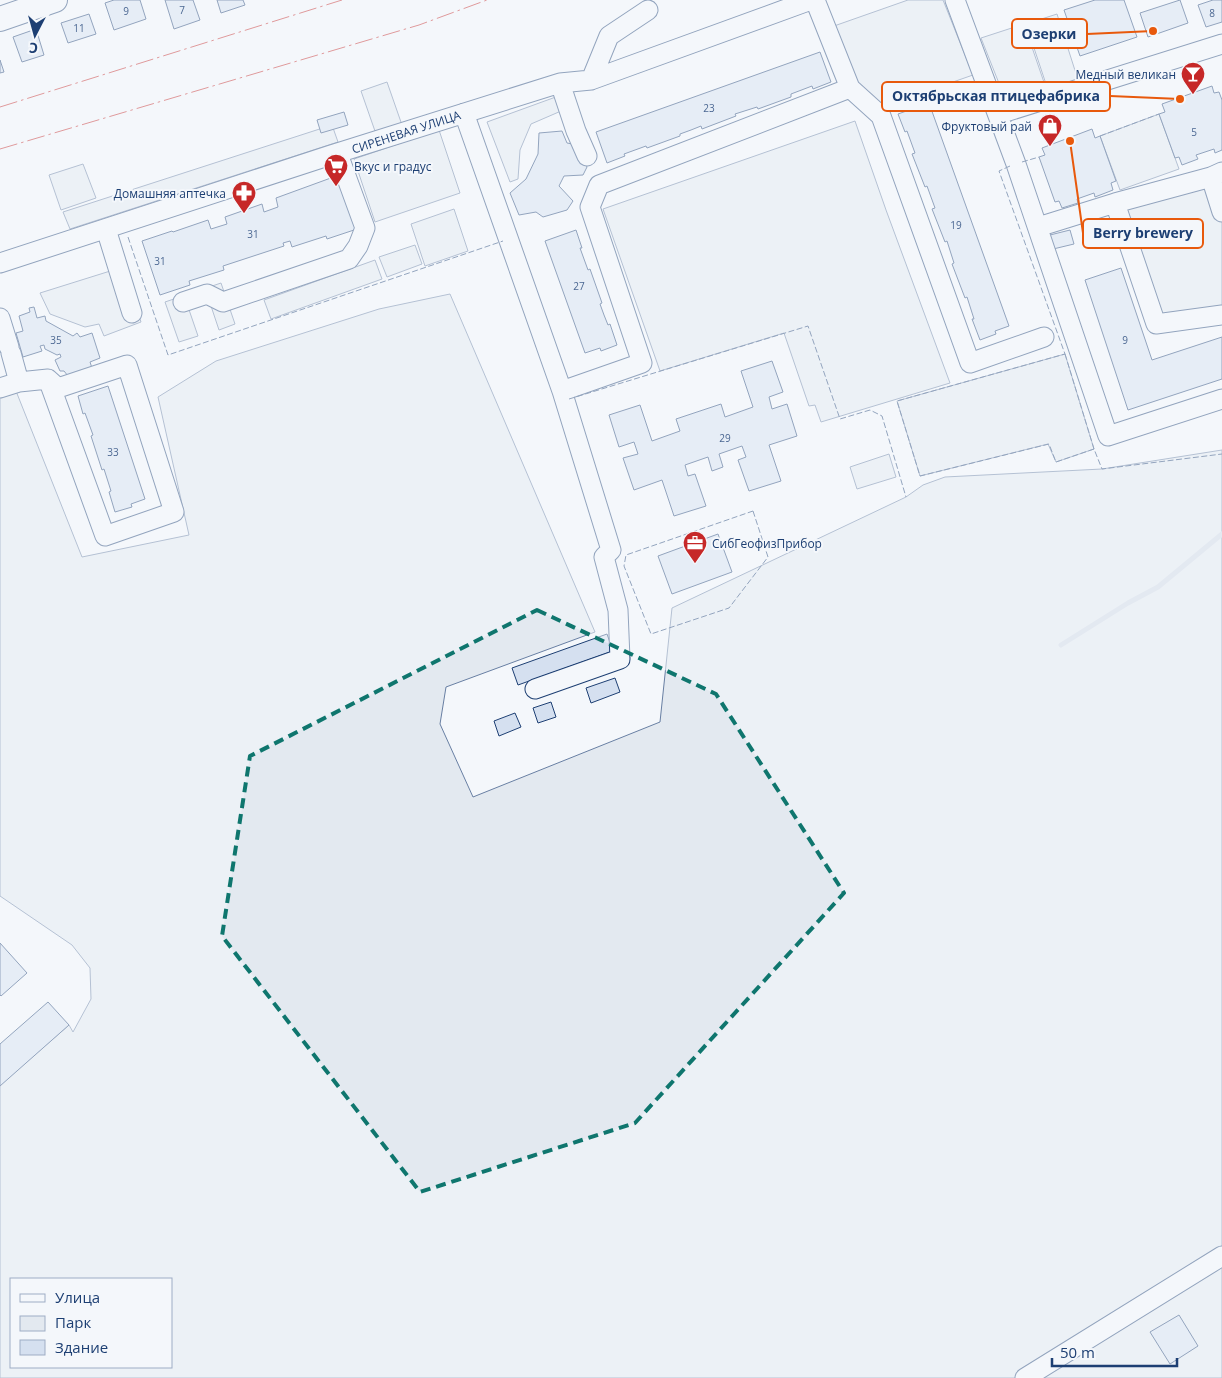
<svg xmlns="http://www.w3.org/2000/svg" width="1222" height="1378" viewBox="0 0 1222 1378" font-family="'Open Sans',sans-serif">
	<style>
		.green { fill: #e3e9f0; stroke: #687fa3; fill-rule: evenodd }
		.parking { fill: #e3e8f0; stroke: #687fa3 }
		.lines { fill: none; stroke-linecap: round; stroke-linejoin: round }
		.stream { stroke: #cfd7e4; stroke-width: 5 }
		.building { fill: #d5e0f0; stroke: #1d3f73 }
		.minor-casing { stroke: #1d3f73; stroke-width: 21 }
		.major-casing { stroke: #1d3f73; stroke-width: 26 }
		.minor { stroke: #f4f7fb; stroke-width: 19 }
		.major { stroke: #f4f7fb; stroke-width: 24 }
		.fence { stroke: #1d3f73; stroke-width: 1; stroke-dasharray: 6 2.5; stroke-linecap: butt }
		.power { stroke: #c62828; stroke-width: 1; stroke-dasharray: 18 4 2.5 4; stroke-linecap: butt }
		.marked { fill: none; stroke: #0f766e; stroke-width: 4; stroke-dasharray: 10 6; stroke-linejoin: round }
		.labels { text-anchor: middle; dominant-baseline: central; stroke-width: 4; stroke-linejoin: round; paint-order: stroke }
		.number-label { font-size: 10px; fill: #4b6792 }
		.poi-label { font-size: 12px; fill: #1d3f73; stroke: #f4f7fb; text-anchor: end }
		.street-label { font-size: 12px; fill: #1d3f73; stroke: #f4f7fb }
		.leader { fill: none; stroke: #e8590c; stroke-width: 2 }
		.callout-dot { fill: #e8590c; stroke: #f4f7fb; stroke-width: 2 }
		.callout { fill: #f4f7fb; stroke: #e8590c; stroke-width: 2 }
		.callout-label { font-size: 14px; text-anchor: middle; font-weight: bold; fill: #1d3f73 }
	</style>
	<rect width="100%" height="100%" fill="#f4f7fb"/>
	<path class="green" d="M1159 114 1179 169 1120 190 1100 136Z
		M855 121 886 210 950 383 821 422 815 405 809 406 784 333 660 371 603 209Z
		M1211 177 1222 212V315L1156 324 1115 203Z
		M415 245 422 264 387 277 379 257Z
		M375 260 382 279 271 319 264 300Z
		M450 294 595 632 446 687 440 724 473 797 660 722 672 608 906 497 923 485 945 477 1102 469 1222 450V1378H0V1085L69 1025 73 1032 91 999 90 968 72 945 0 896V389L14 386 82 557 189 535 158 397 216 361 379 309ZM11 1279H171V1367H11Z
		M889 454 896 477 857 489 850 467Z"/>
	<path class="parking" d="M908 0H943L973 75 884 106 855 82 834 26Z
		M1057 14 1079 83 1049 93 1026 24Z
		M1024 24 1048 94 1008 106 981 38Z
		M387 82 402 125 376 134 361 91Z
		M564 94 568 108 531 124 520 150 518 179 510 182 487 122Z
		M332 125 338 142 70 229 63 212Z
		M439 130 460 193 375 222 354 159Z
		M83 164 96 198 61 210 49 175Z
		M454 209 468 251 425 266 411 224Z
		M123 267 141 322 104 336 99 324 85 327 50 314 40 293Z
		M221 283 235 324 219 330 207 294 186 301 198 336 179 342 165 302Z
		M1065 354 1094 449 1056 462 1048 444 920 476 897 401Z"/>
	<g class="lines">
		<path class="stream" d="M1061 645 1128 603 1158 587 1222 534"/>
	</g>
	<path class="building" d="M114 0H140L146 19 114 30 105 3Z
		M165 0H193L200 20 174 29Z
		M217 0H243L245 5 221 13Z
		M1095 0H1124L1137 37 1080 56 1064 10Z
		M1180 0 1188 23 1148 37 1140 13Z
		M1213 0H1222V22L1206 27 1198 5Z
		M89 14 96 34 68 43 61 23Z
		M36 29 44 55 22 62 13 37Z
		M820 52 831 82 813 89 812 86 791 94V97L758 109 757 107 735 114 736 116 702 129 701 126 691 130 680 134V136L647 148 646 146 624 154 625 156 607 163 596 132Z
		M0 60 4 72 0 73Z
		M1212 86 1214 93 1219 92 1222 100V150L1215 153 1214 149 1196 155 1198 159 1182 165 1179 157 1175 158 1159 114 1165 112 1162 104Z
		M929 103 1009 326 995 331 996 334 980 340 972 319H974L967 297 965 298 952 264 954 263 947 241 945 242 932 209 935 208 927 186 925 187 912 154 915 153 907 131 905 132 898 114Z
		M344 112 348 125 321 133 317 120Z
		M1092 129 1095 138 1100 136 1116 181 1111 183 1113 190 1095 197 1094 193 1077 199 1078 203 1062 208 1059 201 1055 202 1039 157 1045 155 1042 148Z
		M562 131 567 143 578 145 587 167 583 175 564 176 559 186 573 201 567 210 543 217 536 212 519 215 510 193 526 179 538 154 539 133Z
		M339 175 357 229 327 239 326 236 292 247 290 241 283 243 284 246 223 266 224 270 189 281 190 285 160 295 142 241 172 231 173 232 208 220 211 229 227 224 225 217 262 204 264 212 278 207 276 198Z
		M576 230 582 248H580L588 270 590 269 602 303 600 304 604 315 608 325 610 324 617 345 601 351 600 348 585 353 545 241Z
		M1070 230 1074 244 1049 250 1046 236Z
		M1121 268 1152 360 1222 337V379L1128 410 1085 280Z
		M34 307 37 318 45 316 46 321 73 336 77 333 80 337 92 333 100 358 90 362 92 368 68 376 64 371H60L55 360 61 357 60 354 57 355 45 349 44 345 40 346 42 351 23 357 16 333 23 331 19 316 30 312 29 308Z
		M772 361 783 392 769 397 772 409 787 404 797 436 769 445 781 481 749 491 738 460 746 457 742 446 719 454 723 467 712 471 708 457 685 465 688 476 695 474 706 506 674 516 662 480 634 490 623 458 638 454 634 442 619 447 609 415 640 405 652 441 680 431 676 419 721 404 725 417 753 407 741 371Z
		M108 386 145 499 131 504 132 507 115 512 109 492 111 491 104 469 102 470 91 436 93 435 85 413 83 414 78 396Z
		M718 534 732 572 672 594 658 556Z
		M607 634 613 651 518 685 512 668Z
		M615 678 620 692 591 703 586 688Z
		M551 702 556 717 538 723 533 708Z
		M515 713 521 727 499 736 494 721Z
		M0 943 27 973 1 996 0 995Z
		M48 1002 69 1025 0 1086V1044Z
		M1179 1315 1198 1346 1170 1364 1150 1332Z"/>
	<g class="lines">
		<defs>
			<path id="minor" d="M815 0 850 88 881 116 970 363 1044 337
				M955 0 1016 164 1108 436 1222 399
				M591 80 609 36 648 10
				M560 83 576 131 587 156
				M464 113 562 391 611 550 604 557 618 610 620 659 535 689
				M999 114 1222 44
				M1211 177 1222 212
				M1115 203 1156 324 1222 315
				M1038 227 1115 203 1211 177 1222 172
				M106 229 132 313
				M0 263 331 155 560 83 591 80 811 0
				M183 302 207 294 223 302 349 259 358 246 365 228 338 154
				M0 318 9 347
				M11 353 19 382
				M0 388 19 382 48 379 105 536 174 512 127 365 58 388 48 379
				M562 391 642 363 590 207 599 185 850 88
				M1025 1378 1222 1256"/>
			<path id="major" d="M0 19 55 0"/>
		</defs>
		<use href="#minor" class="minor-casing"/>
		<use href="#major" class="major-casing"/>
		<use href="#minor" class="minor"/>
		<use href="#major" class="major"/>
		<path class="fence" d="M1100 136 1159 114
			M1022 162 1039 157
			M1010 166 999 171 1065 354 897 401 920 476 1049 444 1056 462 1094 449 1102 469 1222 454
			M128 237 168 355 503 241
			M1065 354 1094 449
			M569 399 808 326 840 419 870 410 882 416 906 497
			M753 511 768 557 729 608 651 634 624 566 626 555Z"/>
		<path class="power" d="M0 107 342 0
			M0 149 419 25 487 0"/>
	</g>
	<path d="M0 0H1222V1378H0ZM537 610 716 694 844 893 635 1123 420 1192 222 936 250 756Z" fill="#f4f7fb" fill-opacity=".55" fill-rule="evenodd"/>
	<path class="marked" d="M537 610 716 694 844 893 635 1123 420 1192 222 936 250 756Z"/>
	<defs>
		<symbol id="bar-pin" viewBox="-11 -11 22 30"><path d="M0 17L-7.5 6A9.5 9.5 0 1 1 7.5 6Z" fill="#c62828" stroke="#f4f7fb"/><path d="M-6-5H6L.8 .8V4.5H3.5V6h-7V4.5H-.8V.8Z" fill="#fff"/></symbol>
		<symbol id="shop-pin" viewBox="-11 -11 22 30"><path d="M0 17L-7.5 6A9.5 9.5 0 1 1 7.5 6Z" fill="#c62828" stroke="#f4f7fb"/><path d="M-5-2.5h2.3a2.7 3.5 0 0 1 5.4 0H5L5.5 6h-11ZM-1.5-2.5h3a1.5 2.3 0 0 0-3 0Z" fill="#fff"/></symbol>
		<symbol id="supermarket-pin" viewBox="-11 -11 22 30"><path d="M0 17L-7.5 6A9.5 9.5 0 1 1 7.5 6Z" fill="#c62828" stroke="#f4f7fb"/><path d="M-6-5.5h2.5l.6 2H6L4.5 2H-2.5L-4.4-4H-6ZM-1.5 3.2a1.3 1.3 0 1 0 .1 0ZM3 3.2a1.3 1.3 0 1 0 .1 0Z" fill="#fff"/></symbol>
		<symbol id="pharmacy-pin" viewBox="-11 -11 22 30"><path d="M0 17L-7.5 6A9.5 9.5 0 1 1 7.5 6Z" fill="#c62828" stroke="#f4f7fb"/><path d="M-2-6h4v4h4v4h-4v4h-4v-4h-4v-4h4Z" fill="#fff"/></symbol>
		<symbol id="office-pin" viewBox="-11 -11 22 30"><path d="M0 17L-7.5 6A9.5 9.5 0 1 1 7.5 6Z" fill="#c62828" stroke="#f4f7fb"/><path d="M-6-3h4V-5.5h4V-3h4V5H-6ZM-1-4.5V-3h2v-1.5ZM-6 0V1H6V0Z" fill="#fff"/></symbol>
	</defs>
	<g fill-rule="evenodd">
		<use href="#bar-pin" x="1179" y="60" width="28" height="38"/>
		<use href="#shop-pin" x="1036" y="112" width="28" height="38"/>
		<use href="#supermarket-pin" x="322" y="152" width="28" height="38"/>
		<use href="#pharmacy-pin" x="230" y="179" width="28" height="38"/>
		<use href="#office-pin" x="681" y="529" width="28" height="38"/>
	</g>
	<g class="labels">
		<g class="number-label">
			<text x="182" y="10">7</text>
			<text x="126" y="11">9</text>
			<text x="1212" y="13">8</text>
			<text x="79" y="28">11</text>
			<text x="709" y="108">23</text>
			<text x="1194" y="132">5</text>
			<text x="956" y="225">19</text>
			<text x="253" y="234">31</text>
			<text x="160" y="261">31</text>
			<text x="579" y="286">27</text>
			<text x="56" y="340">35</text>
			<text x="1125" y="340">9</text>
			<text x="725" y="438">29</text>
			<text x="113" y="452">33</text>
		</g>
		<g class="poi-label">
			<text x="1176" y="74">Медный великан</text>
			<text x="1032" y="126">Фруктовый рай</text>
			<text x="354" y="166" text-anchor="start">Вкус и градус</text>
			<text x="226" y="193">Домашняя аптечка</text>
			<text x="712" y="543" text-anchor="start">СибГеофизПрибор</text>
		</g>
		<g class="street-label">
			<text transform="translate(406 132) rotate(-18)">СИРЕНЕВАЯ УЛИЦА</text>
		</g>
	</g>
	<path class="leader" d="M1153 31L1087 34M1180 99L1110 96M1070 141L1083 233"/>
	<g class="callout-dot">
		<circle cx="1153" cy="31" r="5"/>
		<circle cx="1180" cy="99" r="5"/>
		<circle cx="1070" cy="141" r="5"/>
	</g>
	<g class="callout">
		<rect x="1012" y="19" width="75" height="29" rx="5"/>
		<rect x="882" y="82" width="228" height="29" rx="5"/>
		<rect x="1083" y="219" width="120" height="29" rx="5"/>
	</g>
	<g class="callout-label">
		<text x="1049" y="39">Озерки</text>
		<text x="996" y="101">Октябрьская птицефабрика</text>
		<text x="1143" y="238">Berry brewery</text>
	</g>
	<rect x="10" y="1278" width="162" height="90" fill="#f4f7fb" stroke="#9eadc5"/>
	<rect x="20" y="1294" width="25" height="8" fill="#f4f7fb" stroke="#9eadc5"/>
	<text x="55" y="1303" font-size="15" fill="#1d3f73">Улица</text>
	<rect x="20" y="1316" width="25" height="15" fill="#e3e9f0" stroke="#9eadc5"/>
	<text x="55" y="1328" font-size="15" fill="#1d3f73">Парк</text>
	<rect x="20" y="1340" width="25" height="15" fill="#d5e0f0" stroke="#9eadc5"/>
	<text x="55" y="1353" font-size="15" fill="#1d3f73">Здание</text>
	<g transform="translate(35 35) rotate(186)" stroke="#f4f7fb" stroke-width="4" paint-order="stroke">
	<path d="M0-4L9 19L0 12L-9 19Z" fill="#1d3f73"/>
	<text y="-8" font-size="14" font-weight="bold" text-anchor="middle" fill="#1d3f73">С</text>
	</g>
	<path d="M1052 1358v8h125v-8" fill="none" stroke="#1d3f73" stroke-width="2.5"/>
	<text x="1060" y="1358" font-size="15" fill="#1d3f73" stroke="#f4f7fb" stroke-width="4" paint-order="stroke">50 m</text>
</svg>
